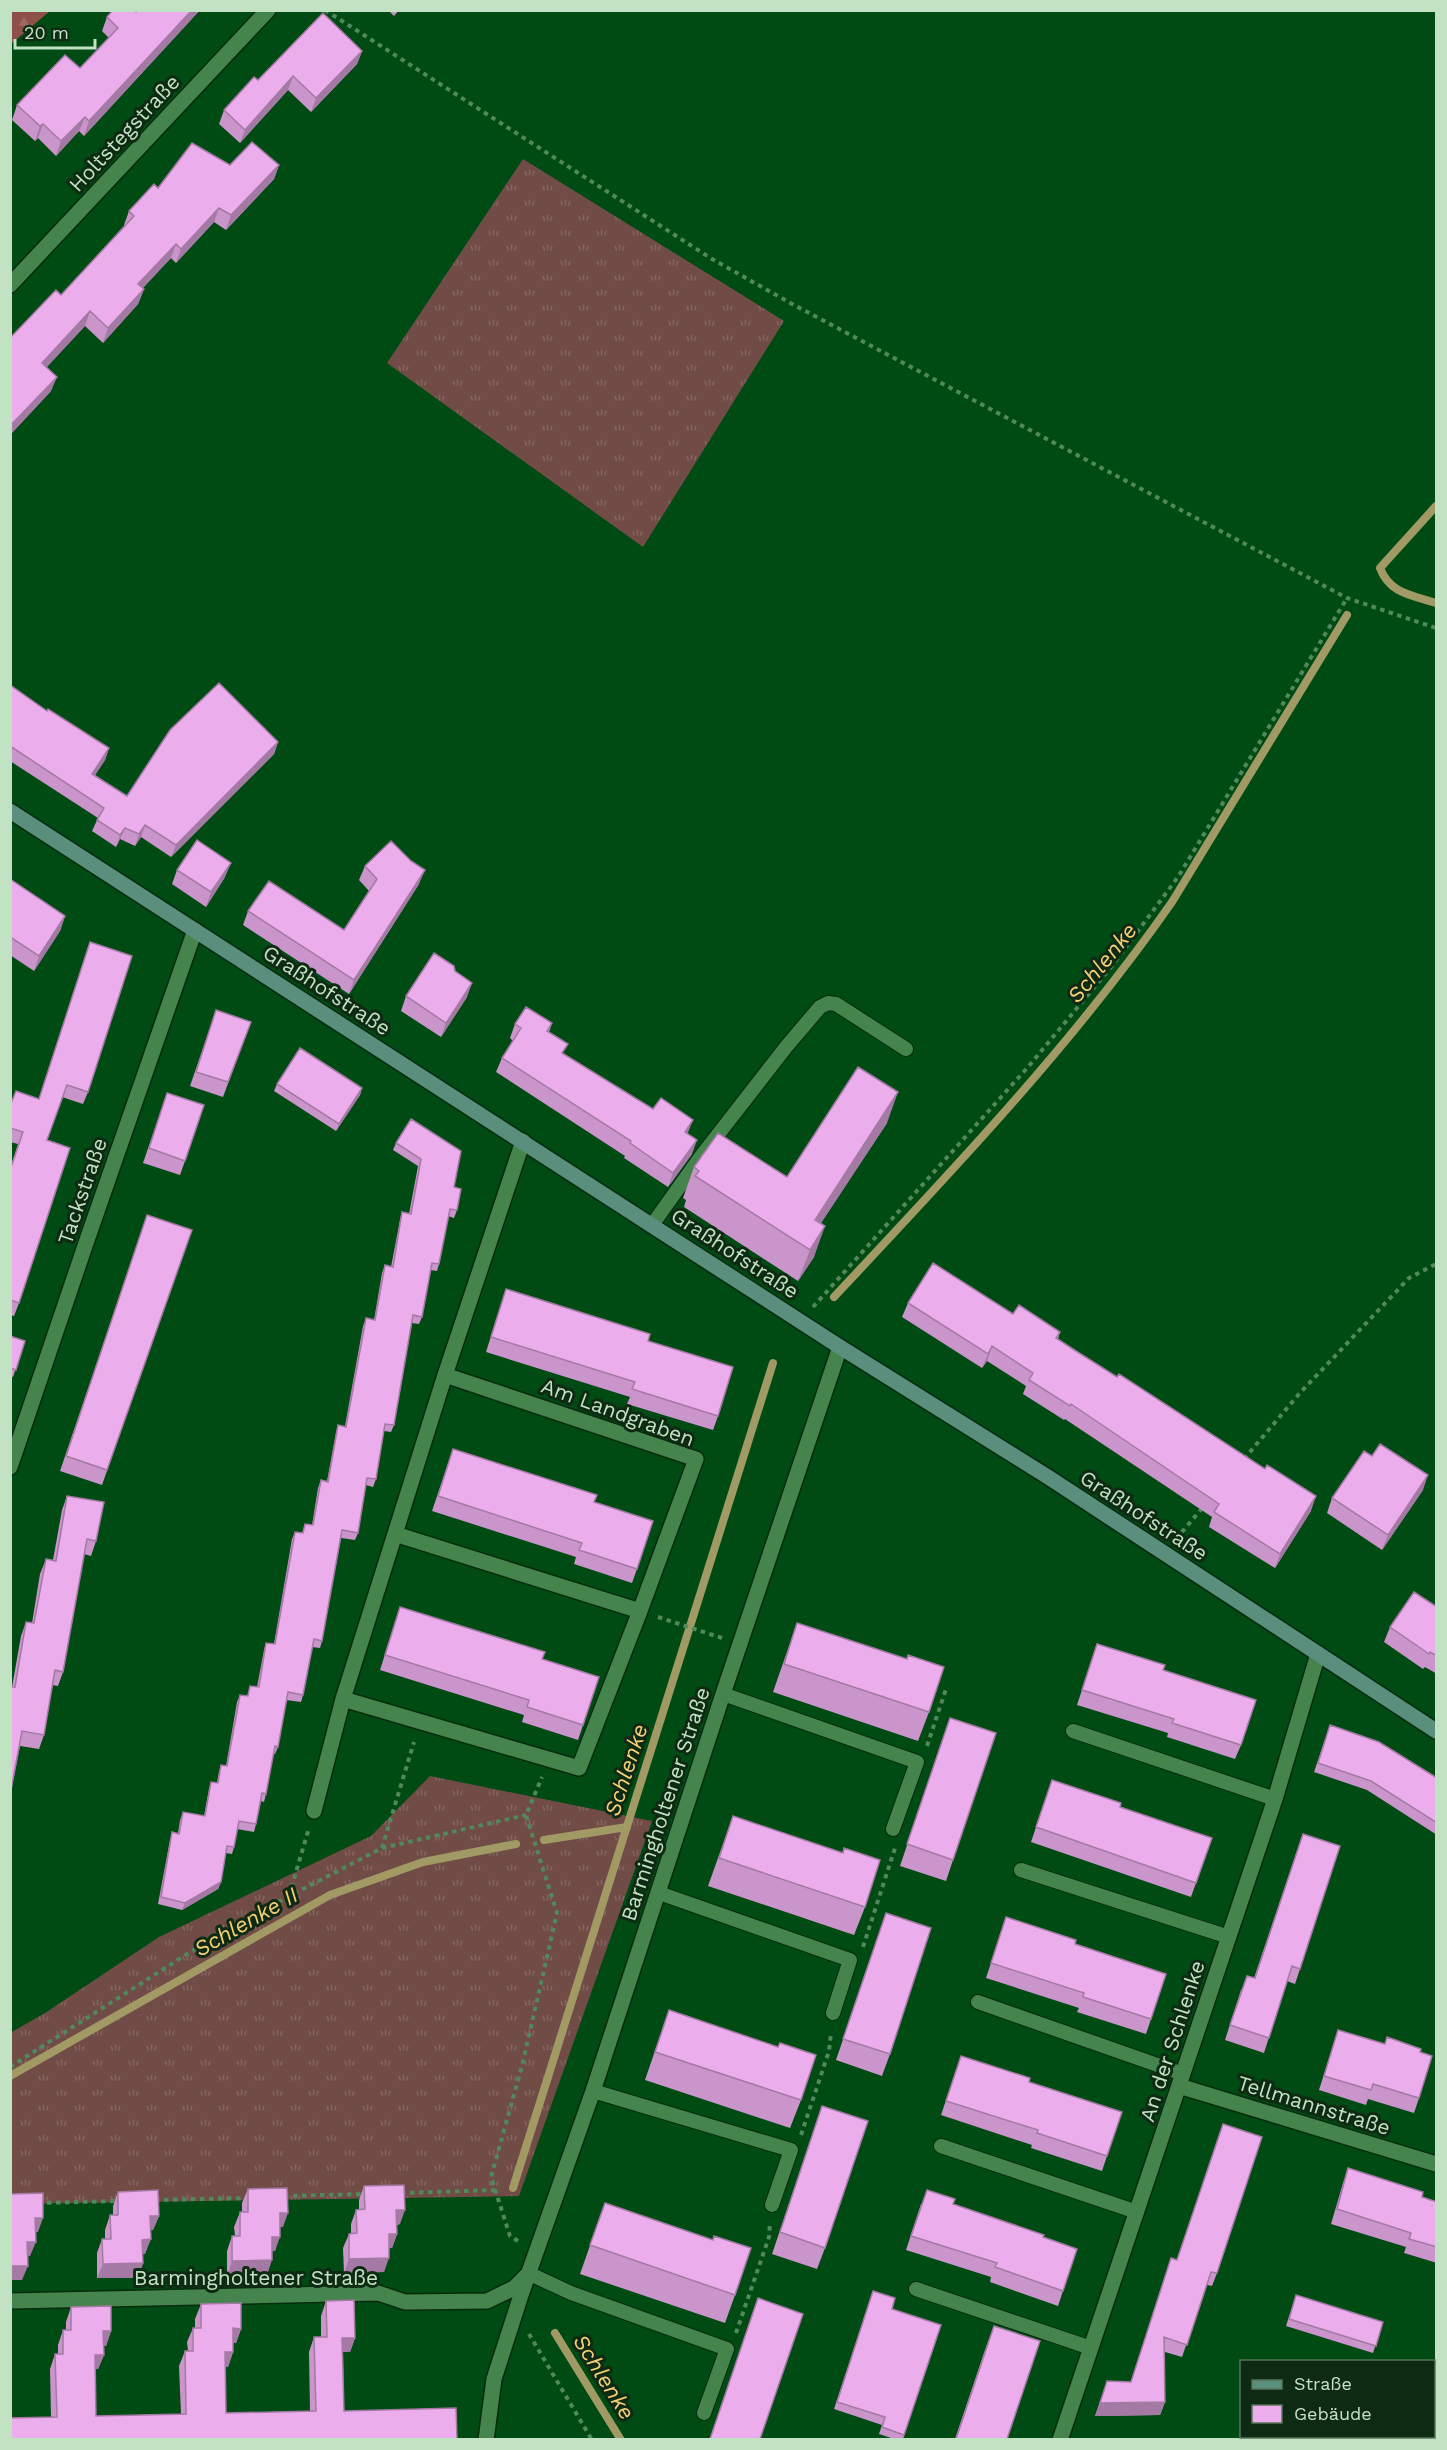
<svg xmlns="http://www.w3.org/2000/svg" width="1447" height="2450" viewBox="0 0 1447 2450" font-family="'Work Sans',sans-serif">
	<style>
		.grass { fill: url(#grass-tufts) }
		.forest { fill: url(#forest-firs) }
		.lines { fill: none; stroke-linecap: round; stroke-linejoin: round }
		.stream { stroke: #a29a65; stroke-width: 8 }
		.lane-casing { stroke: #082b0e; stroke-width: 16 }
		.street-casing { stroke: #082b0e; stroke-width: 18 }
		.secondary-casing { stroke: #082b0e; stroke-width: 18 }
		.path { stroke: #50895c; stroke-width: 4; stroke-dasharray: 4.5 4.5; stroke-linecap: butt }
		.lane { stroke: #45854d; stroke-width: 14 }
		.street { stroke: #45854d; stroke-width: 15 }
		.secondary { stroke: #5a8f7d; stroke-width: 15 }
		.wall { fill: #ca95ca }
		.shaded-wall { fill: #a479a4 }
		.building { fill: #ebadeb; stroke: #a479a4; stroke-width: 1.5 }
		.labels { text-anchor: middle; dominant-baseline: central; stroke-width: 6; stroke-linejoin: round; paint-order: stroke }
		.street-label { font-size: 21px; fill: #c2e2c4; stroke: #0f2a12 }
		.water-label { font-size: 22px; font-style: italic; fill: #f7d076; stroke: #0f2a12 }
	</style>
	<defs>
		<pattern id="grass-tufts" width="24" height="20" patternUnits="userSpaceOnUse" patternTransform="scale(1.5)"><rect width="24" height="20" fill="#714b46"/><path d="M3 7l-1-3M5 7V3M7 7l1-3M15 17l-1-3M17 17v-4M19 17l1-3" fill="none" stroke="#84655f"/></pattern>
		<pattern id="forest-firs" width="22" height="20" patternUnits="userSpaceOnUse" patternTransform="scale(1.5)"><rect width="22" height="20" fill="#90504a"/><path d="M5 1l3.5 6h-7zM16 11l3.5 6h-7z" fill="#9e6962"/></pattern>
	</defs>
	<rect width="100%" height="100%" fill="#004a14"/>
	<path class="grass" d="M523 159 784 321 643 547 387 363Z
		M430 1776 652 1821 519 2196 11 2204 10 2033 45 2013 159 1937 371 1836Z"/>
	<path class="forest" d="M11 10H50V11L11 44Z"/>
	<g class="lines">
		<path class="stream" d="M1436 506 1380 568C1390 594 1412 595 1436 603
			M834 1297C952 1171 1073 1044 1172 902L1347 615
			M544 1840 627 1827
			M10 2076 330 1895 423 1862 516 1844
			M513 2188 773 1363
			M555 2333 621 2440"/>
		<defs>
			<path id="lane" d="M652 1225 702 1155 786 1047 820 1007 828 1003 836 1004 906 1049
				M723 1694 917 1762 893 1829
				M1073 1731 1275 1799
				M1021 1870 1229 1937
				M659 1893 850 1960 833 2013
				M978 2002 1183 2074
				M593 2091 791 2150 772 2205
				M941 2146 1137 2212
				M528 2273 571 2293 727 2349 704 2413
				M916 2289 1091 2348"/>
			<path id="street" d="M10 285 268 10
				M10 1467 87 1240 195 930
				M395 1534 640 1611 696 1459 445 1375
				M343 1699 579 1768 640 1611
				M314 1811 343 1699 445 1375 523 1141
				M1179 2086 1436 2164
				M10 2301 378 2293 405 2302 487 2301 514 2288 526 2276
				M486 2440 494 2379 522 2292 593 2091 723 1694 840 1347
				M1060 2440 1275 1799 1318 1654"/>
			<path id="secondary" d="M10 811 840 1347 1048 1477 1436 1731"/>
		</defs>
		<use href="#lane" class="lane-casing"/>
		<use href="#street" class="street-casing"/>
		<use href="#secondary" class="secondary-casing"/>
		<path class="path" d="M325 10 712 259 794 305 1347 598 1436 628
			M813 1307 1028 1067 1112 966 1178 877 1347 598
			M1244 1459 1299 1394 1409 1278 1436 1264
			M1176 1539 1204 1506
			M658 1617 722 1638
			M927 1746 946 1689
			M382 1848 526 1815
			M289 1896 309 1828
			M863 1947 895 1848
			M10 2067 228 1928 382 1848 414 1742
			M801 2135 829 2051 831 2033
			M401 2193 495 2190
			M284 2196 364 2194
			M155 2200 247 2198
			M38 2203 118 2201
			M518 2241 510 2236 491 2177 522 2066 557 1913 526 1815 542 1777
			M736 2333 769 2237 770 2223
			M529 2334 592 2440"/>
		<use href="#lane" class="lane"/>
		<use href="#street" class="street"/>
		<use href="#secondary" class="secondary"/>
	</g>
	<path class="wall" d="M137 10H200L84 136 79 131 56 156 38 138 35 141 12 120 17 105 80 68 109 38 102 31 107 17 136 12Z
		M388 10H399L394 16Z
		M362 51 357 64 311 112 288 90 240 143 219 124 224 110 258 80Z
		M230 165H279L274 179 226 230 214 222 176 263 171 258 142 288 144 289 138 304 103 343 85 326 46 367 51 391 10 435 61 295 124 226V225L129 211 158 188Z
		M10 685 47 711 109 748 105 760 95 775 127 796 278 742 274 754 171 857 141 837 135 846 120 839 116 847 92 831 98 818 10 761Z
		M411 861 419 884 349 994 243 925 248 911 344 930 369 891 359 880 365 866Z
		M177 870 225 877 206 907 172 884Z
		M10 879 65 916 60 931 34 971 10 955Z
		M90 942 88 1092 83 1104 62 1097 47 1140 19 1303 14 1316 10 1315V1169L18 1144 10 1142V1106L39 1099Z
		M455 971 467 997 441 1037 401 1011 406 996Z
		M251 1022 223 1097 190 1086 211 1025Z
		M552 1023 549 1032 564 1054 688 1134 692 1154 668 1187 624 1158 625 1156 496 1072 502 1058 513 1041 510 1038 515 1024Z
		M277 1084 362 1088 360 1095 336 1131 274 1091Z
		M162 1108 185 1161 180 1175 143 1163Z
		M411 1119 454 1187 457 1210 454 1218 448 1216 439 1264 437 1271 430 1270 422 1317 419 1324 412 1323 394 1425 391 1432 384 1431 376 1479 373 1487 366 1485 358 1533 355 1540 341 1538 322 1641 320 1648 312 1647 303 1695 301 1702 286 1700 278 1747 275 1754H273L266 1794 264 1802 261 1801 256 1824 254 1832 237 1829 234 1847 232 1854 226 1853 221 1882 218 1889 182 1910 158 1904 170 1840 172 1832 178 1833 180 1820 183 1812 204 1816 209 1789 211 1782 217 1783 219 1772 221 1765 226 1766 237 1702 240 1695 247 1696 250 1686 257 1687 264 1650 266 1643 274 1644 292 1539 295 1532 302 1533 305 1524 312 1525 318 1488 321 1480 327 1481 336 1433 338 1425 345 1426 363 1326 366 1318 374 1320 382 1273 385 1265 391 1267 400 1220 402 1212 409 1214 418 1166 393 1150 396 1143Z
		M887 1123 821 1223 814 1257 798 1281 684 1207 686 1200 683 1198 694 1167 787 1177Z
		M142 1230H192L102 1485 60 1471Z
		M506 1289 648 1341 718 1416 713 1430 627 1404 630 1397 486 1352Z
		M908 1303 1013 1314 1060 1332 1058 1339 1311 1511 1275 1568 1209 1527 1212 1517 1065 1419 1064 1420 1023 1394 1026 1386 987 1361 982 1368 902 1317Z
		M10 1336 25 1341 13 1377 10 1376Z
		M453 1449 594 1502 637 1569 632 1583 574 1564 576 1557 432 1511Z
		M1423 1490 1382 1550 1327 1513 1332 1498Z
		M67 1496 96 1541 91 1556 84 1554 63 1672 58 1686 52 1685 44 1735 39 1749 20 1746 10 1797V1687H12L21 1636 26 1622 32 1623 40 1574 46 1559 53 1560 62 1510Z
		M400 1607 542 1659 583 1725 578 1740 522 1722 524 1715 380 1670Z
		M1437 1607V1674L1425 1667 1423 1669 1384 1642 1390 1627Z
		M797 1623 929 1712 918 1741 773 1692Z
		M1097 1644 1241 1745 1235 1759 1167 1737 1168 1733 1077 1705Z
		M950 1718 953 1860 946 1881 900 1866Z
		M1330 1725 1437 1778V1835L1367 1790 1314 1772Z
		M1052 1780 1120 1807 1212 1838 1191 1897 1031 1842Z
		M733 1816 865 1907 854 1935 708 1886Z
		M1298 1848 1300 1969 1295 1984 1287 1981 1264 2053 1225 2040 1241 1990 1254 1978Z
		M886 1913 890 2054 882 2076 836 2060Z
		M1006 1917 1075 1944 1151 2019 1146 2034 1077 2012 1079 2008 986 1978Z
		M669 2010 801 2100 790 2128 645 2080Z
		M1338 2030 1384 2044 1420 2052 1419 2098 1414 2113 1368 2099 1366 2105 1319 2090Z
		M961 2056 1029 2082 1107 2156 1102 2171 1031 2148 1032 2145 941 2115Z
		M822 2106 825 2248 817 2269 772 2254Z
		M1348 2168 1422 2197 1437 2202V2263L1404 2253 1406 2247 1331 2224 1343 2183Z
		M364 2186 400 2224 397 2225V2234L392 2248H389L384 2272 344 2273 343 2248 349 2234H351V2224L356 2210H359V2200Z
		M248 2189 283 2227H280L275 2251H272L267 2275 227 2276V2251L232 2236H235L234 2227 240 2212H242V2203Z
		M118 2192 159 2216 153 2230H150L145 2254H143V2263L138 2278H97V2253L102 2239H105V2230L110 2215H113V2206Z
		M605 2203 735 2295 725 2323 580 2274Z
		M921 2204H953L1043 2237 1063 2291 1058 2306 990 2282 991 2277 906 2250Z
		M1171 2258 1217 2273 1212 2286 1207 2285 1182 2357 1165 2352V2402L1160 2415 1095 2416 1107 2381 1131 2382Z
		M873 2291 892 2309 941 2325 903 2439H894L879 2434 882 2425 834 2409Z
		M1296 2295 1383 2322 1373 2353 1286 2326Z
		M354 2300 355 2338 350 2352H343L344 2411 456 2408 457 2439H10V2418L51 2417 50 2369 55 2354H58V2345L63 2330H66V2322L71 2307 111 2306V2331L106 2346H103L104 2355 98 2369H95L96 2416 181 2414 179 2366 185 2351H188L187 2342 193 2328H195V2319L201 2304 241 2303V2329L236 2343H233V2352L228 2367H225L226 2413 310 2411 309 2352 314 2337H321V2316L326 2301Z
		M994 2326 1007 2439H955L986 2347Z"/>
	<path class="shaded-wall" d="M192 10H200L84 136 89 121Z
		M362 51 357 64 311 112 316 98Z
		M293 76 288 90 240 143 245 130Z
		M85 117 79 131 56 156 61 141Z
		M43 124 38 138 35 141 40 126Z
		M279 165 274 179 226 230 231 215Z
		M219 208 214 222 176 263 181 249Z
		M176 244 171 258 133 299 138 284Z
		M144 289 138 304 103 343 108 328Z
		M90 311 85 326 37 378 42 363Z
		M57 377 51 391 10 435V426Z
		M278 742 274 754 171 857 176 845Z
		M109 748 105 760 88 786 92 774Z
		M145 825 141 837 135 846 139 834Z
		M125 828 120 839 116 847 120 835Z
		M231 863 225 877 206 907 211 892Z
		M425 870 419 884 349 994 354 980Z
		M65 916 60 931 34 971 39 956Z
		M472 983 467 997 441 1037 446 1023Z
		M362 1088 360 1095 336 1131 339 1124Z
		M898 1092 887 1123 805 1247 815 1220Z
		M693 1120 687 1135 685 1132Z
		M697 1140 692 1154 668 1187 673 1173Z
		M825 1226 814 1257 798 1281 810 1250Z
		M992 1346 987 1361 982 1368 988 1354Z
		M1428 1475 1423 1490 1382 1550 1388 1535Z
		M1316 1496 1311 1511 1275 1568 1280 1554Z
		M221 1882 218 1889 182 1910 185 1903Z
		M396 2210H405L400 2224 391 2225Z
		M280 2213H288L283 2227H275Z
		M150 2216H159L153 2230H145Z
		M35 2218H43L38 2232 30 2233Z
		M389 2234H397L392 2248 383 2249Z
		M272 2237H280L275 2251H267Z
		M151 2239 145 2254H137L142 2240Z
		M27 2242H36L30 2256 22 2257Z
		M389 2258 384 2272 344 2273 349 2259Z
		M272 2260 267 2275 227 2276 232 2261Z
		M143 2263 138 2278H97L103 2264Z
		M10 2266H28L22 2280H10Z
		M233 2328 241 2329 236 2343H228Z
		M103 2331H111L106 2346H98Z
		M342 2338H355L350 2352H337Z
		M225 2352H233L228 2367H220Z
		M95 2355H104L98 2369H90Z
		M1165 2402 1160 2415 1095 2416 1100 2403Z"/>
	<path class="building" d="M113 10H134L136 12 137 10H192L89 121 85 117 61 141 43 124 40 126 17 105 65 55 80 68 118 28 107 17Z
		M323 13 362 51 316 98 293 76 245 130 224 110 254 77 258 80Z
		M252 142 279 165 231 215 219 208 181 249 176 244 138 284 144 289 108 328 90 311 42 363 57 377 10 426V338L56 290 61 295 134 216 129 211 154 184 158 188 192 143 230 165Z
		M219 683 278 742 176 845 145 825 139 834 125 828 120 835 97 820 104 808 10 746V685L47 711 48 709 109 748 92 774 127 796 170 730Z
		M197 840 231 863 211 892 177 870Z
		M391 841 411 861 425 870 354 980 248 911 269 881 344 930 377 879 365 866Z
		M10 879 65 916 39 956 10 937Z
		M90 942 132 956 88 1092 67 1085 47 1140 70 1148 19 1303 10 1300V1170L23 1132 10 1128V1106L16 1091 39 1099Z
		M434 953 454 966 455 971 472 983 446 1023 406 996Z
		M526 1007 552 1023 547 1031 568 1044 562 1053 653 1109 661 1098 693 1120 685 1132 697 1140 673 1173 630 1143 631 1141 502 1058 521 1028 515 1024Z
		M216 1010 251 1022 228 1082 196 1072Z
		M300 1048 362 1088 339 1124 277 1084Z
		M858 1067 898 1092 815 1220 825 1226 810 1250 695 1176 699 1171 694 1167 718 1133 787 1177Z
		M167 1093 204 1105 185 1161 149 1148Z
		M411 1119 461 1151 454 1187 461 1189 457 1210 450 1209 439 1264 432 1263 422 1317 413 1315 394 1425 385 1424 376 1479 367 1478 358 1533 342 1530 322 1641 314 1639 303 1695 288 1692 278 1747 275 1746 266 1794 262 1793 256 1824 239 1821 234 1847 227 1846 221 1882 185 1903 161 1897 172 1832 179 1834 183 1812 205 1816 211 1782 218 1783 221 1765 227 1766 240 1695 248 1696 250 1686 259 1687 266 1643 275 1644 295 1532 303 1533 305 1524 313 1525 321 1480 328 1482 338 1425 346 1427 366 1318 375 1320 385 1265 393 1267 402 1212 411 1214 421 1159 396 1143Z
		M147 1215 192 1230 107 1470 66 1456Z
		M933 1263 1013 1314 1019 1305 1060 1332 1056 1338 1076 1351 1117 1377 1119 1374 1265 1469 1267 1465 1316 1496 1280 1554 1214 1512 1219 1504 1071 1404 1070 1406 1029 1380 1033 1373 992 1346 988 1354 908 1303Z
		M506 1289 650 1334 648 1341 733 1367 718 1416 632 1389 635 1382 491 1337Z
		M10 1336 25 1341 16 1370 10 1368Z
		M1380 1444 1428 1475 1388 1535 1332 1498 1364 1451 1372 1456Z
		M453 1449 597 1495 594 1502 653 1521 637 1569 579 1550 582 1543 438 1496Z
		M67 1496 104 1502 96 1541 87 1539 63 1672 55 1670 44 1735 22 1731 10 1795V1687H15L26 1622 34 1623 46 1559 56 1561Z
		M1414 1592 1437 1607V1656L1430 1652 1429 1654 1390 1627Z
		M400 1607 545 1652 542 1659 599 1677 583 1725 527 1707 529 1700 385 1655Z
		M797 1623 907 1659 908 1655 944 1667 929 1712 784 1664Z
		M1097 1644 1165 1665 1163 1670 1256 1700 1241 1745 1172 1723 1174 1719 1082 1690Z
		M950 1718 996 1733 953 1860 907 1844Z
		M1330 1725 1379 1742 1437 1778V1823L1371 1781 1318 1763Z
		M1052 1780 1121 1803 1120 1807 1212 1838 1196 1883 1036 1827Z
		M733 1816 843 1853 844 1848 880 1860 865 1907 719 1858Z
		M1303 1834 1340 1846 1300 1969 1292 1966 1269 2038 1230 2025 1247 1976 1255 1978Z
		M886 1913 931 1928 890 2054 843 2039Z
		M1006 1917 1076 1940 1075 1944 1166 1974 1151 2019 1083 1997 1084 1993 991 1963Z
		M669 2010 778 2047 780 2043 816 2055 801 2100 655 2052Z
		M1338 2030 1385 2044 1387 2037 1421 2049 1420 2052 1432 2056 1419 2098 1373 2084 1371 2090 1324 2076Z
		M961 2056 1030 2078 1029 2082 1122 2112 1107 2156 1037 2133 1038 2130 946 2101Z
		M822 2106 868 2121 825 2248 780 2232Z
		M1223 2124 1262 2137 1217 2273 1211 2272 1187 2345 1164 2337 1165 2402 1100 2403 1107 2381 1131 2382 1171 2258 1177 2260Z
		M1348 2168 1423 2192 1422 2197 1437 2202V2247L1409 2239 1411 2233 1337 2209Z
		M404 2185 405 2210H396L397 2234H389V2258L349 2259V2234L357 2233 356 2210 365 2209 364 2186Z
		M287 2188 288 2213H280V2237H272V2260L232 2261V2236H240V2212H248V2189Z
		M158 2190 159 2216H150L151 2239 142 2240 143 2263 103 2264 102 2239H111L110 2215H118V2192Z
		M927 2190 955 2199 953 2204 1044 2235 1043 2237 1077 2249 1063 2291 995 2267 997 2263 911 2236Z
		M43 2193V2218H35L36 2242H27L28 2266H10V2194Z
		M605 2203 713 2240 714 2236 751 2248 735 2295 590 2245Z
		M873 2291 895 2298 892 2309 941 2325 904 2435 882 2427 885 2417 837 2402Z
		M1296 2295 1383 2322 1376 2346 1289 2319Z
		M758 2298 803 2314 760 2439H710Z
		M354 2300 355 2338H342L344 2411 456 2408 457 2439H10V2418L57 2417 55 2354H63V2330H71V2307L111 2306V2331H103L104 2355H95L96 2416 186 2414 185 2351H193V2328H201V2304L241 2303V2329L233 2328V2352H225L226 2413 316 2411 314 2337H327L326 2301Z
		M994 2326 1040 2341 1007 2439H956Z
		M1434 2429H1437V2439H1360L1401 2438V2436H1434Z"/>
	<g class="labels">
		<g class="street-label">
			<text transform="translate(124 133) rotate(-47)">Holtstegstraße</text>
			<text transform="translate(327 990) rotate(33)">Graßhofstraße</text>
			<text transform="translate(82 1191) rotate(-71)">Tackstraße</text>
			<text transform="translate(735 1253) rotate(33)">Graßhofstraße</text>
			<text transform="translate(618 1412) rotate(20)">Am Landgraben</text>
			<text transform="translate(1144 1515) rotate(33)">Graßhofstraße</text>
			<text transform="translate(665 1804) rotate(-72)">Barmingholtener Straße</text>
			<text transform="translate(1172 2041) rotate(-72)">An der Schlenke</text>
			<text transform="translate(1314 2105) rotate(17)">Tellmannstraße</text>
			<text x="256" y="2277">Barmingholtener Straße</text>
		</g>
		<g class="water-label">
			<text transform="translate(1102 963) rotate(-51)">Schlenke</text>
			<text transform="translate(626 1770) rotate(-72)">Schlenke</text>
			<text transform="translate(246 1922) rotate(-30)">Schlenke II</text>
			<text transform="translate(604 2377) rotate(58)">Schlenke</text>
		</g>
	</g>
	<rect width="1447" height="2450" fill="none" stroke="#c2e2c4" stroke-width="24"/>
	<rect x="1240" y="2360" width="195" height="78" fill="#0f2a12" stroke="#577459" stroke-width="1.5"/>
	<rect x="1252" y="2380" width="30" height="9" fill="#5a8f7d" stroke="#577459" stroke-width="1.5"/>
	<text x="1294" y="2390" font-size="18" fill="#c2e2c4">Straße</text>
	<rect x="1252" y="2405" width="30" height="18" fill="#ebadeb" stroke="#577459" stroke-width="1.5"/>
	<text x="1294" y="2420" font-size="18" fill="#c2e2c4">Gebäude</text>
	<path d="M15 39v9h80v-9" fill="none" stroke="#c2e2c4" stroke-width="3"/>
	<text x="24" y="39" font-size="18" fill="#c2e2c4" stroke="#0f2a12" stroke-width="4.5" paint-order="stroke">20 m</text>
</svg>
